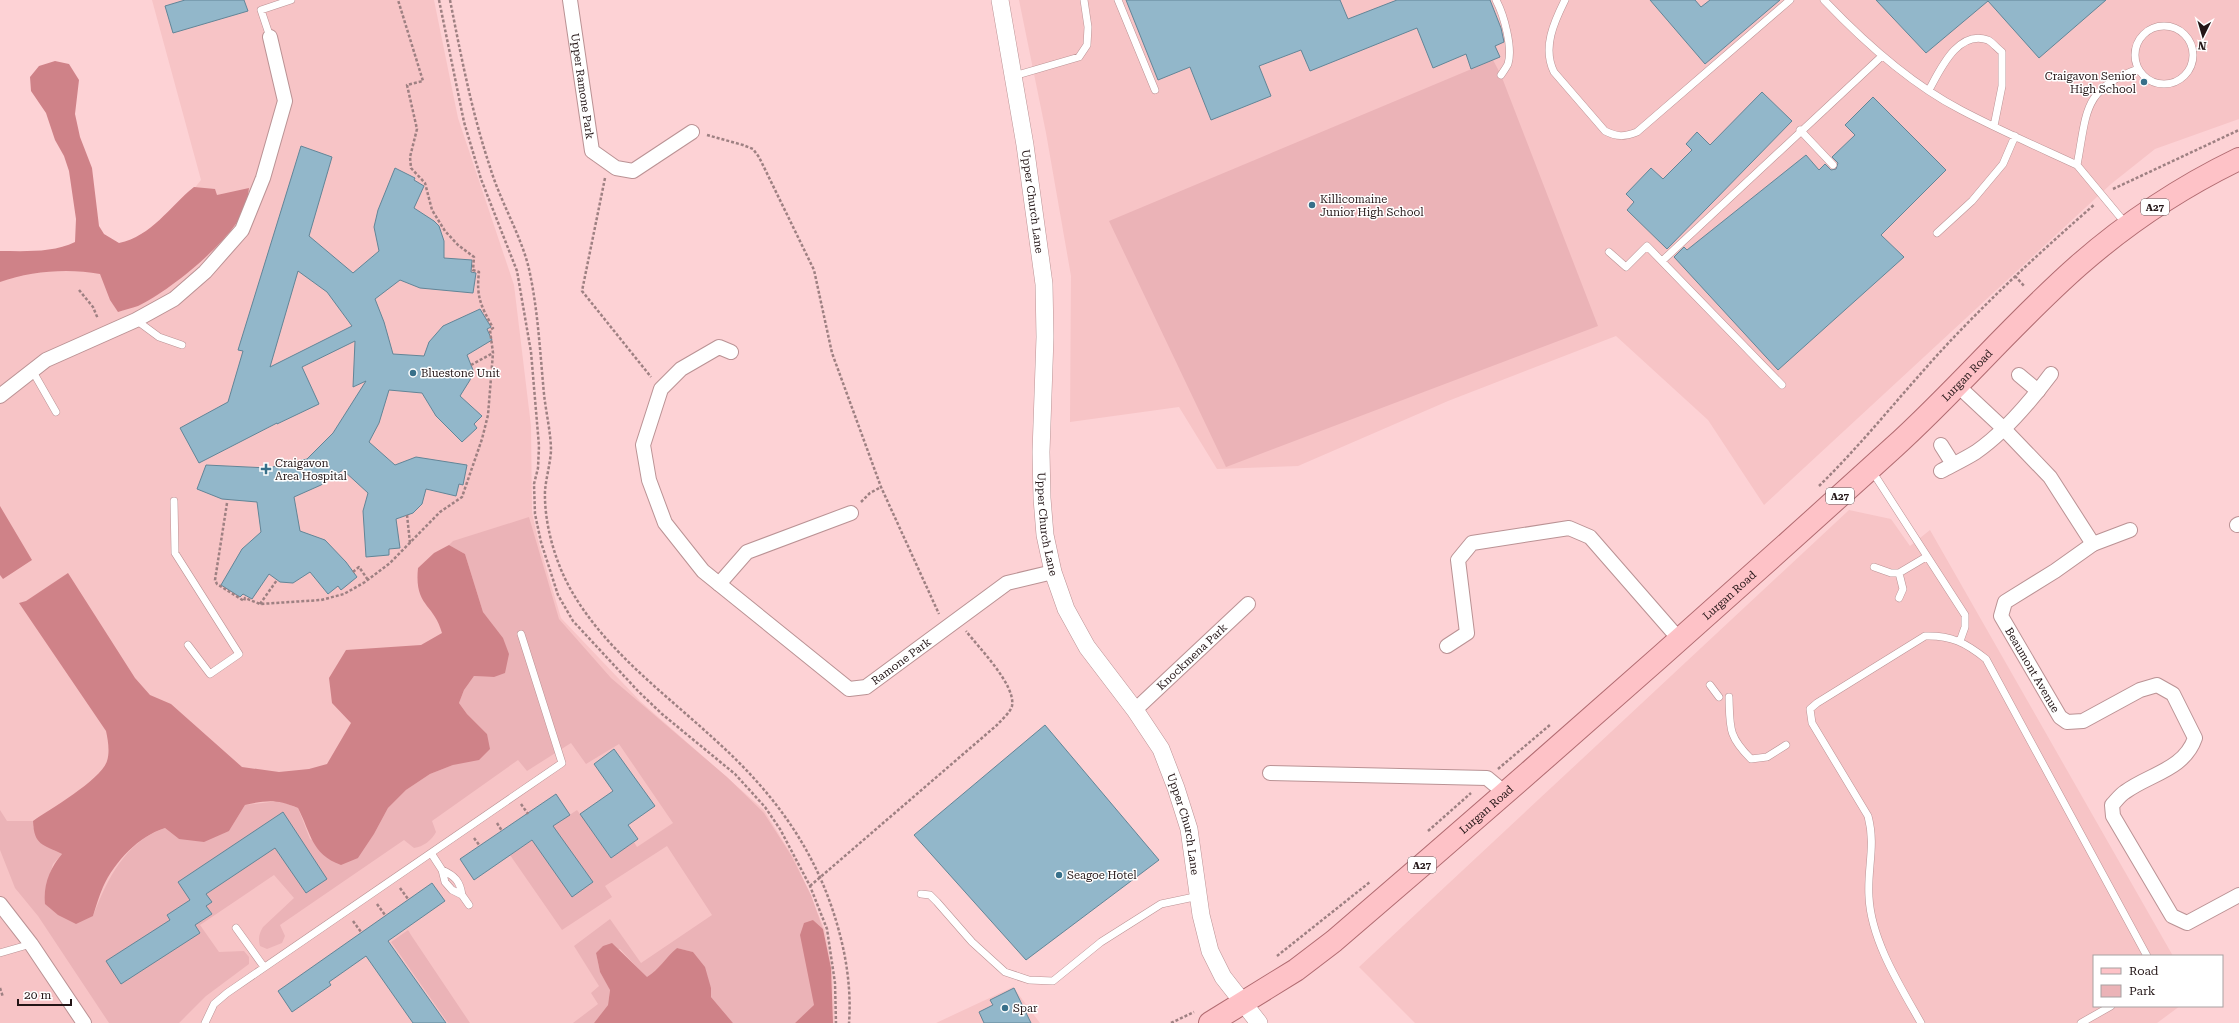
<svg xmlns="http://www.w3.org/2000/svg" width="2239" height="1023" viewBox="0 0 2239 1023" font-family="'Roboto Serif',serif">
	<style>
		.built { fill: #f7c4c6 }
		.green { fill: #ebb3b7 }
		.forest { fill: #cf8288 }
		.building { fill: #92b7ca; stroke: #628597; fill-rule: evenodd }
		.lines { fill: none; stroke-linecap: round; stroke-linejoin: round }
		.service-casing { stroke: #ba9294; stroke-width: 8 }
		.minor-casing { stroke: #ba9294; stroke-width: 16 }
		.tertiary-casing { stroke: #ba9294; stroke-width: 18 }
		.primary-casing { stroke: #b16b71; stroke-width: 24 }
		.path { stroke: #9e8082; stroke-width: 2.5; stroke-dasharray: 3 2; stroke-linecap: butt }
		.service { stroke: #fff; stroke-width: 7 }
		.minor { stroke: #fff; stroke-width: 14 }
		.tertiary { stroke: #fff; stroke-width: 17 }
		.primary { stroke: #fec2c7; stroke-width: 22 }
		.poi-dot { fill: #38708a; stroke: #fff; stroke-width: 1.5 }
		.labels { text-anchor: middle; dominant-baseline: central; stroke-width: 3; stroke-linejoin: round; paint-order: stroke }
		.shield { fill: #fff; stroke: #655b5c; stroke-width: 1 }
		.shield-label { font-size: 10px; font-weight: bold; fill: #231516 }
		.poi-label { font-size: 11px; fill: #231516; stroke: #fff; text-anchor: start }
		.street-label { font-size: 11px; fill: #231516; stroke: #fff }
	</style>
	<rect width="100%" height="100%" fill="#fdd2d5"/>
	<path class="built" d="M152 0H434L458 118 514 285 531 426 532 512 539 544 561 618 640 701 764 810 795 860 825 930 832 968 835 1023H0V269L134 264 201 180Z
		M1019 0H2239V119L2155 149 2111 184 1764 505 1708 420 1616 336 1448 401 1298 466 1217 469 1179 407 1070 422 1071 276 1046 133Z
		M1849 510 1891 519 1910 546 1930 530 2173 956H2094V1006H2180L2157 1023H1415L1359 967Z
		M1013 987 1040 1023H936Z"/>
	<path class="green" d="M1493 60 1501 75 1598 326 1226 467 1109 221Z
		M529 517 559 619 611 678 727 777 764 813 791 855 811 895 823 929 813 920 801 935 815 1005 795 1023H733L711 997V988L693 952 677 948C666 957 659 970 647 978L620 949 596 953 600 972 610 989 608 1005 594 1023H573L598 1004 591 993 599 986 574 946 610 919 641 963 712 915 667 846 605 886 612 897 562 930 510 855 577 810 611 858 634 842 637 847 673 823 619 744 586 764 571 743 527 771 518 760 432 821 436 832C432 840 423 847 414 848L404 840 280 925 285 936 282 943 267 949 260 946C258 938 259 934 263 927L294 898 274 875 200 925 219 952 244 951 249 957V964L206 996 179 1023H109L38 916 15 888 0 850V810L7 821H33V827L54 850 62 854 53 864 49 877 93 916C107 879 126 841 165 828L179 839 229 831 245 805 279 801 298 808 310 839 358 858 374 834 388 808 406 790 430 774 453 765 487 734 467 714 459 703 464 690 474 676 494 677 492 624 483 612 465 554 449 545 453 541Z
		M408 930 411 935 470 1023H448L391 942Z"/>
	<path class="forest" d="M55 61 69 64 79 80 75 114 80 137 92 168 99 226 104 234 119 243C152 236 169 207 194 187L215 189 217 195 249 188C248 193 248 199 247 203 237 237 170 291 138 306 132 308 124 310 118 312L110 300 100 274C68 268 31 271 0 282V251C24 251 53 253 75 242L76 219 69 171 64 156 55 140 46 113 31 91 30 77 39 66Z
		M0 506 32 560 3 579 0 575Z
		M449 545 465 554 483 612 503 638 509 654 505 673 494 677 474 676 464 690 459 703 467 714 487 734 490 749 479 760 453 765 430 774 406 790 388 808 374 834 358 858 341 865C311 854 311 833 298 808 276 799 268 800 245 805L229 831 204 842 179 839 165 828C139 836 115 861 103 887 99 896 96 906 93 916L76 924 58 915 45 904C43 885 50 868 62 854 43 844 34 846 33 821 50 809 101 780 107 761 110 752 108 740 106 731L19 603 26 601 68 573 135 678 150 695 171 704 242 767 279 772 309 769 327 764 351 723 332 703 329 678 346 650 421 645 442 633C434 603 414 607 418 568L434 553Z
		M813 920 823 929 831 968 833 1023H795L814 1005 800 935 804 923Z
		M612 943 647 977C659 970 666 957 677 948L693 952 705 967 711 988V997L733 1023H594L608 1005 610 990 600 972 596 953 603 946Z"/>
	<path class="building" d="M185 0H244L248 11 173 33 165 6Z
		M1126 0H1340L1348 19 1397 0H1490L1501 28 1504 42 1495 46 1500 57 1471 69 1466 54 1433 68 1417 28 1310 71 1301 50 1259 66 1271 96 1211 120 1190 67 1158 80Z
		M1650 0H1695L1701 7 1710 0H1780L1705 64Z
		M1876 0H2106L2039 58 1988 1 1926 53Z
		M1762 92 1792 121 1667 249 1627 210 1634 202 1626 194 1651 168 1663 179 1692 150 1686 144 1697 132 1710 145Z
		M1873 97 1946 170 1881 235 1904 257 1778 370 1674 257 1684 247 1687 250 1806 155 1819 170 1825 164 1831 170 1836 169 1838 163 1832 157 1855 135 1845 125Z
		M301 146 332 157 309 236 353 273 379 251 374 227 378 210 395 168 415 178 414 180 424 186 414 208 434 221 439 226 444 241V258L472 260 471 272 476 273 473 293 420 288 400 280 375 299 384 322 393 354 424 356 429 342 443 326 480 309 491 327 487 329 492 340 467 355 473 370 470 380 460 396 482 416 474 424 477 428 462 442 436 416 422 393 389 390 379 423 369 442 395 465 416 457 467 465 463 485 459 484 456 496 426 489 422 504 413 513 396 519 400 548 389 549V555L366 557 363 511 368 493 343 470 321 485 294 497 300 531 325 540 346 562 357 577 341 590 338 586 328 594 310 572 293 583 280 582 269 574 252 599 243 594 240 597 221 585 242 549 261 532 257 502 222 499 197 489 206 465 268 468 307 459 333 433 366 381 353 387 355 341 302 367 319 404 277 424V423L199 463 180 428 228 402 243 351 238 350ZM298 271 327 292 352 326 270 367Z
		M1045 725 1159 860 1026 960 914 835Z
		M614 749 655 806 628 825 638 839 611 858 580 814 613 791 594 764Z
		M556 794 570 815 553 826 593 882 572 897 532 840 474 880 460 859Z
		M283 812 327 879 306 893 275 848 206 894 212 902 206 906 212 914 195 925 200 933 121 984 106 961 170 920 167 915 190 900 178 882Z
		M432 883 445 901 388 941 446 1023H413L366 956 329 982 331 985 292 1012 278 991Z
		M1014 988 1031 1023H984L979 1012 993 1005 990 1000Z"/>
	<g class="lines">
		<defs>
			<path id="service" d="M1118 0 1155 90
				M1496 0C1504 15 1513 48 1508 64 1506 68 1503 72 1501 75
				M1565 0C1554 22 1542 48 1554 72L1605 131C1617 137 1624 137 1637 132L1790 0
				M1824 0C1864 42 1909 83 1961 110 1999 130 2038 147 2077 165
				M2135 55a29 29 0 1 1 58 0a29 29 0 1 1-58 0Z
				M270 37 261 10 291 0
				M1014 76 1079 57 1087 45 1088 27 1084 0
				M1929 90C1940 70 1958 29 1988 40 1992 42 1998 49 2002 52V86L1994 126
				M1800 130 1833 165
				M2126 224 2077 165C2087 113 2082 89 2138 69
				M1937 233 1972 201 2003 164 2015 136
				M1609 252 1626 267 1647 246 1782 385
				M1662 261 1882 56
				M136 320 159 337 182 345
				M32 370 56 412
				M1872 471 1965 615V627L1960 641
				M174 501 175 553 239 654 210 674 188 645
				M1874 567 1891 573H1899L1926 557
				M1899 573 1903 589 1899 598
				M1710 685 1719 697
				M1729 697C1730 728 1728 736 1751 759L1767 757 1786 745
				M431 853 442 870 445 882 452 890 462 895 469 905
				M442 870C455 876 460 881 462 895
				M921 894 930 895 937 902 972 942 1005 972 1029 980 1053 981 1101 942 1161 904 1199 896
				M236 928 264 967
				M0 953 31 944
				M205 1023 214 1004 227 993 562 763 521 634
				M1921 1023C1900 986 1871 940 1869 897 1867 868 1876 846 1868 816L1812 723 1810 709 1817 703 1925 636C1951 635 1966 643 1986 659L2147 956
				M2081 1023 2111 1006"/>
			<g id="minor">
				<path id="s1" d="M570 0 592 151 616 168 633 171 692 132"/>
				<path id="s2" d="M731 352 719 347 681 369 661 389 643 445 649 480 665 523 703 571 849 689 866 687 1007 583 1053 572"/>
				<path d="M2019 375 2038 391"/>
				<path d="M1957 385 2003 428 2050 477 2093 544"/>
				<path d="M0 396 46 360 136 320 174 299 205 272 242 230 263 178 285 101 270 37"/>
				<path d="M1941 445 1953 464"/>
				<path d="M1941 471C1952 465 1965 459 1976 452 2005 432 2030 402 2051 374"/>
				<path d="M2237 525 2239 524"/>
				<path id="s3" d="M2130 530 2093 544 2055 571 2005 602 2001 616 2060 717 2067 722 2083 721 2140 690 2157 685 2173 694 2195 738C2184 770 2149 774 2125 792 2120 795 2116 801 2112 805L2113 816 2172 916 2187 923 2239 895"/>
				<path d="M719 584 747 552 851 513"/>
				<path d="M1447 646 1467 633 1458 560 1472 543 1569 528 1590 537 1679 639"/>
				<path id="s4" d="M1135 710 1248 604"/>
				<path d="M1270 773 1487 778 1505 793"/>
				<path d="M0 904 31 944 84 1023"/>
			</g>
			<g id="tertiary">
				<path id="s5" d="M1000 0 1025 145 1044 284 1045 337 1041 452 1042 498 1045 535 1053 572 1066 609 1087 647 1135 710 1161 749 1176 788 1189 829 1201 915 1210 951 1223 977 1259 1023"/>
			</g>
			<g id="primary">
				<path id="s6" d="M1210 1023 1296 970 1334 941C1523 779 1710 614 1894 447 1958 389 2014 322 2079 265 2127 223 2181 187 2239 159"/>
			</g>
		</defs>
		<use href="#service" class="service-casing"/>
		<use href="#minor" class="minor-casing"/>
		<use href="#tertiary" class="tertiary-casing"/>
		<use href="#primary" class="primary-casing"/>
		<path class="path" d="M439 0 464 122 481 179 517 271 531 352 539 446 538 468 534 484 535 514 541 542 558 595 573 621 638 691 662 714 735 774 765 807 780 829 810 886 827 929 835 983 836 1023
			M450 0C461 56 472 113 490 167 500 201 521 235 529 269 538 310 540 352 544 394 546 413 551 433 551 451 550 465 546 478 545 491 544 523 555 562 571 590 605 650 663 692 713 738 778 796 822 858 842 943 848 969 851 996 849 1023
			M707 135 743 145 753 149 759 157 814 270 832 353 881 487 939 614
			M605 178 582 291 651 377
			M2113 189 2239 130
			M2015 276 2025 287
			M79 290 93 307 98 319
			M471 365 493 353
			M1819 486C1868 438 1909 384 1956 335 2000 289 2047 246 2095 204
			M861 502 870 493 881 487
			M227 503 215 580 217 584 244 601 245 598 260 604 321 600 344 594 365 582 390 563 440 512 462 497 482 439 488 415 493 353 490 330 493 328C481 306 476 297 479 272L473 270 474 257 458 245 445 231 432 210 425 183 411 168 410 157 417 129 407 85 423 81 398 0
			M407 515 410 543
			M353 572 359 567 368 580
			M260 604 277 580
			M1498 769 1551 724
			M521 804 528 814
			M497 823 502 831
			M1428 831 1471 793
			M474 838 480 846
			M810 886 997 725C1002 719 1010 713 1012 706 1016 685 979 648 966 631
			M400 888 408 899
			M377 904 385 915
			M353 921 361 932
			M1277 956 1370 882
			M0 988 3 997
			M1171 1023 1194 1012"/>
		<use href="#service" class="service"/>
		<use href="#minor" class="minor"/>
		<use href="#tertiary" class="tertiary"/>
		<use href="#primary" class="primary"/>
	</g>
	<g class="poi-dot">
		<circle cx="2144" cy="82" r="4"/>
		<circle cx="1312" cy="205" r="4"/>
		<circle cx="413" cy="373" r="4"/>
		<path d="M264 463h4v4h4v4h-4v4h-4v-4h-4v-4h4z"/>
		<circle cx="1059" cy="875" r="4"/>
		<circle cx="1005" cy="1008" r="4"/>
	</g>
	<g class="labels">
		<g class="shield">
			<rect x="2141" y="199" width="28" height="16" rx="3"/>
			<rect x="1826" y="488" width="28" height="16" rx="3"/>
			<rect x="1408" y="857" width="28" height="16" rx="3"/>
		</g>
		<g class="shield-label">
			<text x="2155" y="207">A27</text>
			<text x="1840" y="496">A27</text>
			<text x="1422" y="865">A27</text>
		</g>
		<g class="poi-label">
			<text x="2136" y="76" text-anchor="end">Craigavon Senior<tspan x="2136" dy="13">High School</tspan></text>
			<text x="1320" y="199">Killicomaine<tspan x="1320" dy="13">Junior High School</tspan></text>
			<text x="421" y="373">Bluestone Unit</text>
			<text x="275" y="463">Craigavon<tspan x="275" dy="13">Area Hospital</tspan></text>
			<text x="1067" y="875">Seagoe Hotel</text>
			<text x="1013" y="1008">Spar</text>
		</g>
		<g class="street-label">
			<text stroke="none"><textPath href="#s1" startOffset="87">Upper Ramone Park</textPath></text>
			<text stroke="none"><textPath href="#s5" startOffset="204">Upper Church Lane</textPath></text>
			<text stroke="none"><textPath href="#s6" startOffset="998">Lurgan Road</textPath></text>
			<text stroke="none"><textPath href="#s5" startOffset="528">Upper Church Lane</textPath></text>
			<text stroke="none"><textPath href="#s6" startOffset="674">Lurgan Road</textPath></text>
			<text stroke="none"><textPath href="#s4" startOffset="78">Knockmena Park</textPath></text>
			<text stroke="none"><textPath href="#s2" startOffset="535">Ramone Park</textPath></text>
			<text stroke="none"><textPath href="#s3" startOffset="222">Beaumont Avenue</textPath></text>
			<text stroke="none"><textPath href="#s6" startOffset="350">Lurgan Road</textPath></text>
			<text stroke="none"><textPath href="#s5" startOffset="864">Upper Church Lane</textPath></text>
		</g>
	</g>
	<rect x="2093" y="955" width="130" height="52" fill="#ffffff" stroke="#a7a1a2"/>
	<rect x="2101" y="968" width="20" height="6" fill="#fec2c7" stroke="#a7a1a2"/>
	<text x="2129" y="975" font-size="12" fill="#231516">Road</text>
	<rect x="2101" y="985" width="20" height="12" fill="#ebb3b7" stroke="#a7a1a2"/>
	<text x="2129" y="995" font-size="12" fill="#231516">Park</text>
	<g transform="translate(2203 36) rotate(185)" stroke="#ffffff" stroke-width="3" paint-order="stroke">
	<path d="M0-3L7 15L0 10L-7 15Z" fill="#231516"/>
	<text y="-6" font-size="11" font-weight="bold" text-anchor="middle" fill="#231516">N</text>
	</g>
	<path d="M18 999v6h53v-6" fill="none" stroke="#231516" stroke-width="2"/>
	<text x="24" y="999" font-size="12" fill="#231516" stroke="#ffffff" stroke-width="3" paint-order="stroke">20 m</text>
</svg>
